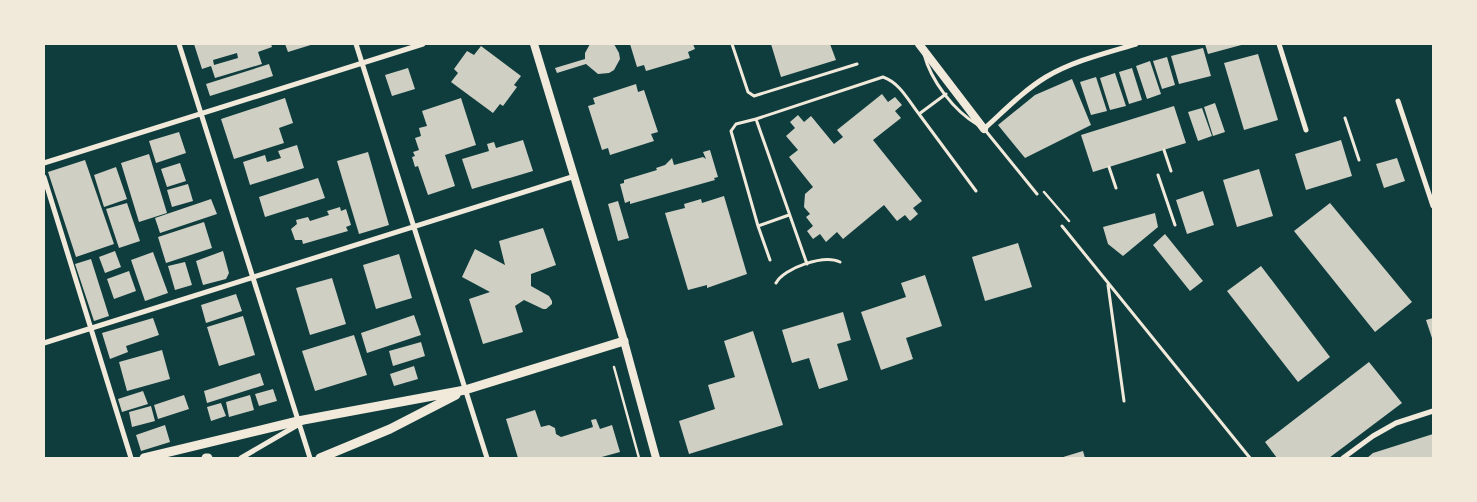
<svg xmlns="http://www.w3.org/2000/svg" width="1477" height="502" viewBox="0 0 1477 502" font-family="Manrope,sans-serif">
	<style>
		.building { fill: #cfcfc3; fill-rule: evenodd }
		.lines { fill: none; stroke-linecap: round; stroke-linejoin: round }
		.path { stroke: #f1e9da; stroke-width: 2.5 }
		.service { stroke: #f1e9da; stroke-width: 3 }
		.minor { stroke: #f1e9da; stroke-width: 5 }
		.tertiary { stroke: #f1e9da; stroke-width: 8 }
		.secondary { stroke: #f1e9da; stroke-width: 9 }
	</style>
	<rect width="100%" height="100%" fill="#0f3d3e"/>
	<path class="building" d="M194 44H271L272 47 258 52 262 64 215 78 211 66 202 69ZM237 53 238 58 214 65 213 60Z
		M285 44H314L288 52Z
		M590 44H614L619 53 620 59 614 70 609 73 598 74 586 64 557 73 555 68 585 59V53Z
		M630 44H693L695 49 688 52 690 58 646 71 644 65 637 67Z
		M771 44H830L836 60 781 77Z
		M1205 44H1245L1208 54Z
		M481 46 521 76 514 85 517 87 503 106 500 104 493 113 451 82 458 73 454 69 467 51 474 55Z
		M1203 48 1211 76 1179 84 1171 56Z
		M1258 54 1278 120 1244 130 1224 63Z
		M1167 57 1175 85 1162 89 1153 61Z
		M1150 61 1161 94 1147 99 1136 66Z
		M269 64 273 76 210 96 206 84Z
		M408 68 415 89 392 96 385 75Z
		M1132 68 1142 100 1129 104 1119 72Z
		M1115 73 1126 106 1110 110 1100 78Z
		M1096 77 1107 111 1091 115 1080 82Z
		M1072 79 1091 125 1025 158 998 125 1035 95Z
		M636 84 638 92 644 90 658 132 651 134 654 141 610 155 608 148 602 150 588 106 595 104 593 98Z
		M882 94 888 102 895 97 902 105 895 111 901 118 873 140 922 201 913 208 918 214 910 221 905 215 897 221 884 205 843 239 837 232 826 242 820 234 813 239 807 231 813 226 806 217 810 214 804 207 805 194 813 187 789 157 798 150 786 136 795 128 790 122 798 115 804 122 811 116 834 144 843 137 837 130Z
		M285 98 293 123 279 128 284 143 234 159 221 119Z
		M461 98 476 145 445 155 455 186 428 195 418 166 415 167 412 157 415 156 413 152 419 150 415 138 421 136 419 128 427 126 422 111Z
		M1215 103 1225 132 1213 136 1204 107Z
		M1174 106 1186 143 1093 172 1081 135Z
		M1202 108 1212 136 1198 141 1188 112Z
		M179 132 186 153 156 163 149 141Z
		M523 140 533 171 472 189 462 159 489 151 487 144 494 142 496 148Z
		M1341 140 1352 176 1306 190 1295 154Z
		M297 145 304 168 250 185 243 162 265 155 267 162 281 158 278 151Z
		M710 150 718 177 714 178 715 180 630 204V201L625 203 620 184 624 183V180L657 170 656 168 665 165 672 158 674 165 703 157 706 159 703 152Z
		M368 152 389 225 359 234 337 161Z
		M149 154 167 213 139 222 121 163Z
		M1397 158 1405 181 1384 188 1376 164Z
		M85 160 114 244 76 257 48 172Z
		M180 163 186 181 167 187 161 169Z
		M116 167 127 199 104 207 94 175Z
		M1259 169 1273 216 1237 227 1223 180Z
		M318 178 325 198 265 217 259 197Z
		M188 184 193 201 172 207 167 190Z
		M1203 191 1214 225 1187 234 1176 200Z
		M724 196 747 274 707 288V285L688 290 665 213 685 208 684 204 701 199 702 203Z
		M211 199 217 214 160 233 155 218Z
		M618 201 629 238 618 241 608 204Z
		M127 203 140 241 119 248 106 209Z
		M1330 203 1412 302 1375 332 1294 231Z
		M340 207 341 211 346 209 351 225 346 227 348 231 303 244 302 240H295L291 229 297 224 296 220 308 217 310 221 329 215 327 211Z
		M1155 213 1158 227 1123 256 1108 244 1103 227Z
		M204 222 212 248 166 263 158 237Z
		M543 228 556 265 531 274V286L549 296 552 301V304L546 309H543L524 300 515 306 523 332 483 344 469 299 490 292 462 277 475 249 505 265 499 241Z
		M1165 234 1203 281 1190 291 1153 245Z
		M1018 243 1032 287 985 301 972 257Z
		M115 251 121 267 105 273 99 257Z
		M223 251 229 273 226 279 203 285 196 261Z
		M153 252 168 293 145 301 131 260Z
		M399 254 412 298 376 309 363 265Z
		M91 259 109 316 94 321 75 264Z
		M185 262 192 285 175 290 168 266Z
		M1261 266 1330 357 1298 382 1227 291Z
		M129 271 136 291 114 299 107 279Z
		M925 275 942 326 906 338 913 359 881 370 861 312 906 297 901 283Z
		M332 278 346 324 310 335 296 288Z
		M236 294 242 311 206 323 201 305Z
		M843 312 851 340 837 344 848 380 819 389 809 358 792 363 782 330Z
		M414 315 421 335 367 353 361 333Z
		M243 316 255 355 219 366 207 327Z
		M153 318 159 335 126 346 128 352 110 359 102 333Z
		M1433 318V341L1426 320Z
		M753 331 783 425 689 454 679 421 715 409 708 385 735 377 724 341Z
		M354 335 367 375 315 391 302 351Z
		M421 342 425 356 393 366 389 351Z
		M162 350 170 379 127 391 119 362Z
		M1369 362 1402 403 1329 458H1277L1265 442Z
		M414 366 418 379 394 386 390 374Z
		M260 373 264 385 207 403 204 391Z
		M273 389 277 401 259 406 255 394Z
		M143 391 148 404 122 412 118 399Z
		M184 395 189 409 158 419 154 405Z
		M250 395 254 410 229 417 226 402Z
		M221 403 226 416 211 421 207 407Z
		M151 406 155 421 132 427 129 412Z
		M535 410 541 427 549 425 555 428 556 434 561 437 593 427 591 420 596 419 600 429 612 425 620 452 598 458H518L506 419Z
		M165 425 170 442 141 451 136 435Z
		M1433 434V458H1367L1373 453Z
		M1083 451 1085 458H1060Z"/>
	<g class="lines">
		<path class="path" d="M1044 192 1069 221
			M614 367 639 458"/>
		<path class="service" d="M732 44 748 92 754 96 857 64
			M924 54C931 81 954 111 978 125
			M946 94 919 114 976 191
			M1345 118 1359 160
			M756 119 736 124 731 131 758 226
			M985 130 1037 194
			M1164 150 1171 171
			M1109 167 1116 188
			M1158 175 1175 225
			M1062 226 1250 458
			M770 260 758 226 789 215
			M807 264 756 119 883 77C900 83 908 100 919 114
			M776 283C784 268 824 254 840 262
			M1108 285 1124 401"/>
		<path class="minor" d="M179 44 310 458
			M356 44 487 458
			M1279 44 1306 130
			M1398 101 1433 206
			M984 129C1004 111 1023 91 1046 77 1073 61 1106 53 1136 44
			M44 163 423 44
			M44 177 131 458
			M44 343 575 176
			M241 458 301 423
			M1343 458 1373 436 1396 423 1433 411"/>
		<path class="tertiary" d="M534 44 624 341 656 458
			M919 44 984 129"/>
		<path class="secondary" d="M144 458 298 421 465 390 624 341
			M206 458H208
			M320 458 390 429 456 395"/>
	</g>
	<rect width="1477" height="502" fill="none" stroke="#f1e9da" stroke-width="90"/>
</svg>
